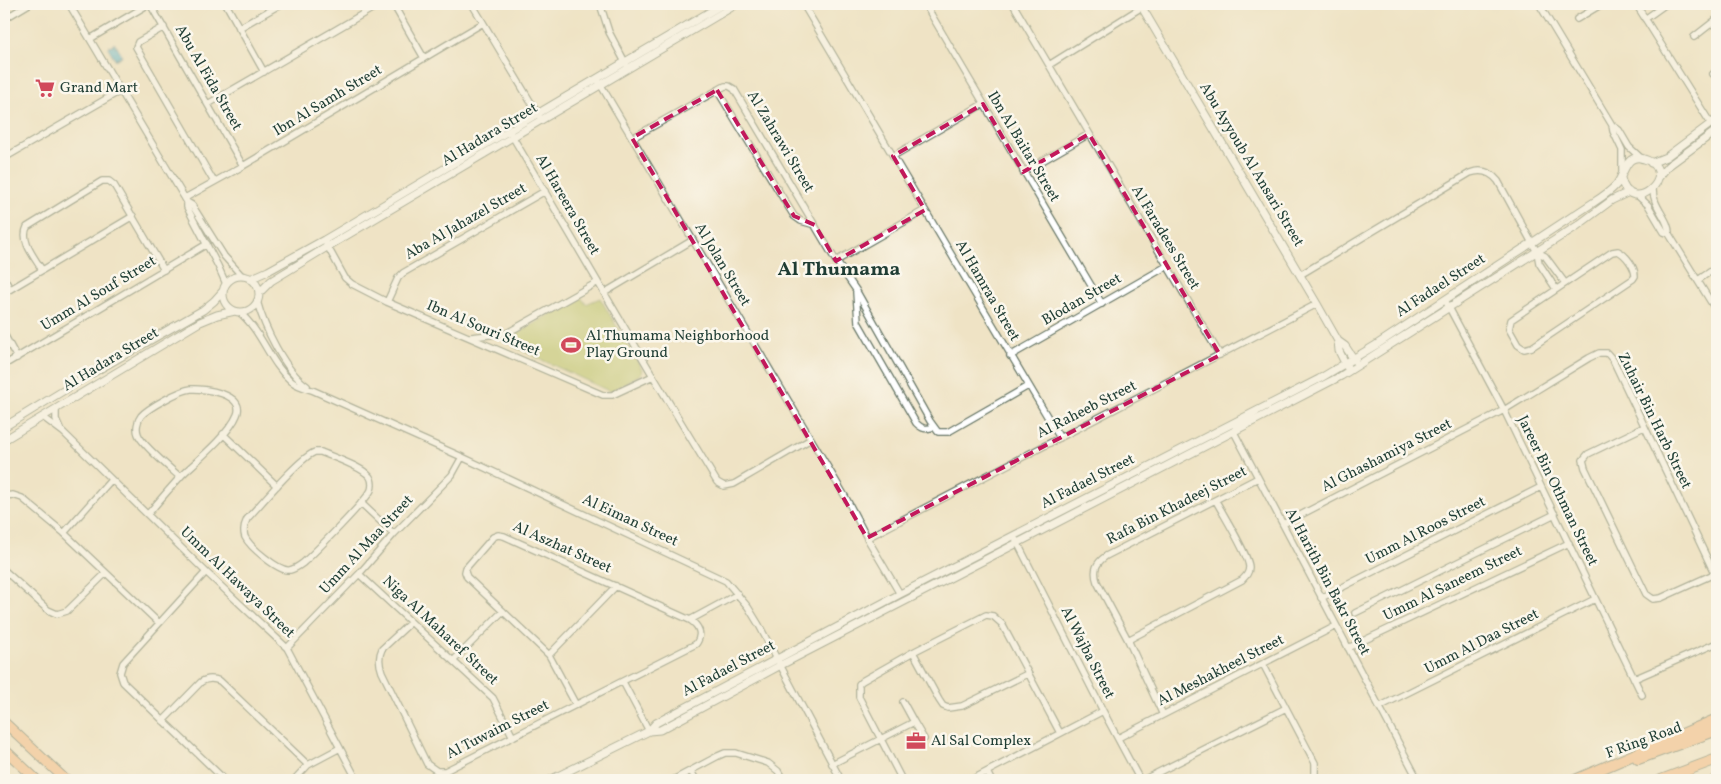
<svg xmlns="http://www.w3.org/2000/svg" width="1721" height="784" viewBox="0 0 1721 784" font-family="Vollkorn,serif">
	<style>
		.pitch { fill: #b6c264; stroke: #6a804c }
		.water { fill: url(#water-waves); stroke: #367680 }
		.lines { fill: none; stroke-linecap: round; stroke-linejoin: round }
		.minor-casing { stroke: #687767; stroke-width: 8 }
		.tertiary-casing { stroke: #687767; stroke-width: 9 }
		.primary-casing { stroke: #687767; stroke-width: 11 }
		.trunk-casing { stroke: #687767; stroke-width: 12 }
		.minor { stroke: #fff; stroke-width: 5.5 }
		.tertiary { stroke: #fff; stroke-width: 7 }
		.primary { stroke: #f8bd89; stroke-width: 9 }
		.trunk { stroke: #f8bd89; stroke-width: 10 }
		.marked { fill: none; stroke: #c2185b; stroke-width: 4; stroke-dasharray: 10 6; stroke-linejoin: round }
		.labels { text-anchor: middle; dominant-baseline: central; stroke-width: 5; stroke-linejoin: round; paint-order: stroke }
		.street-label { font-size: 15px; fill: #1f3d34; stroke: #fbf7ec }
		.poi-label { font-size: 15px; fill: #1f3d34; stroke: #fbf7ec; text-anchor: start }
		.district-label { font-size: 20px; font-weight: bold; fill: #1f3d34; stroke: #fbf7ec }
	</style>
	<defs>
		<pattern id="water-waves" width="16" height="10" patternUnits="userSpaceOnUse" patternTransform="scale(1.25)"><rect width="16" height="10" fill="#4eaecd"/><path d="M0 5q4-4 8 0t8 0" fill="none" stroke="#408fa7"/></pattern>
	</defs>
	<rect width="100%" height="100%" fill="#fbf7ec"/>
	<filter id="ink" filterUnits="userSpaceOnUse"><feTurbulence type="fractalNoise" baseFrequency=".02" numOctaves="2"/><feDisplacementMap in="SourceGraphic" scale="10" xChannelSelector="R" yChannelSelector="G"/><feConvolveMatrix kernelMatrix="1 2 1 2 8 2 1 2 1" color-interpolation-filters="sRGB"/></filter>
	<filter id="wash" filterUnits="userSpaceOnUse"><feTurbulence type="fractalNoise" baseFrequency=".0096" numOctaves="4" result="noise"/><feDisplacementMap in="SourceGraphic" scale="20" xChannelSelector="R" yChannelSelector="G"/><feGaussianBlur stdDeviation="1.12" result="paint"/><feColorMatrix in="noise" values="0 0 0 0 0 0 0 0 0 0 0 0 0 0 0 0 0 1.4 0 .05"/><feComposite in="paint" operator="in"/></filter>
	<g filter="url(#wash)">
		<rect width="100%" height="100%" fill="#efe3c5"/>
		<path class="pitch" d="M580 296 586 304 600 298 642 369 641 374 611 392 514 347 513 343 517 334Z"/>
		<path class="water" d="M115 43 122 56 115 60 108 47Z"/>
	</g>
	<g filter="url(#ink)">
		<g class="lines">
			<defs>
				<path id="minor" d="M69 4 187 202 192 205 224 256 242 276
					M150 4 243 166
					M226 4 264 72
					M393 4 424 58
					M472 4 539 116
					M600 4 609 32 626 64
					M803 4 1060 438
					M925 4 1102 304
					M1013 4 1220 355
					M1539 4 1612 125 1619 130 1629 147 1642 159
					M1636 4 1711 124
					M4 19 29 4
					M1577 19 1602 4
					M1645 19 1666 4
					M164 27 138 42 136 47 214 182
					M239 28 281 4
					M1694 37 1717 19
					M90 39 149 4
					M1049 65 1142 7
					M1713 74 1717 71
					M599 82 846 498 867 538 900 594
					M717 90 794 216 801 221 815 225
					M208 104 380 4
					M1612 125 1613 131 1622 150V170
					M511 134 653 376 717 482 724 486 734 484 811 439
					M632 138 725 86H729L734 89 836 261 856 290 930 421 938 432H948L1028 386
					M893 156 983 104
					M4 158 120 91
					M1023 172 1089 134
					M1653 188C1652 207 1670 219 1669 234
					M1637 195 1648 205 1664 232 1669 234 1717 312
					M185 198 243 166 483 23
					M187 202V207L190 213 218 266 226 284
					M324 240 345 278 352 284 387 302 603 395H612L653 376
					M1618 251C1626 255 1635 267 1635 276L1633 279 1532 347 1524 349 1518 345 1509 329 1511 320 1612 252Z
					M1537 252 1545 256 1565 283
					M836 261 925 210
					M42 270C35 258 20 241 27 227L102 181H109L114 185 164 270
					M1300 275 1470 173C1481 169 1490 171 1498 181L1532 243 1537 252 1539 263 1556 289
					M4 278 10 289
					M1698 280 1717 267
					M856 292 858 322 916 423C922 429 926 430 934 427
					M4 293 133 216
					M604 293 693 240
					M1445 300 1504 410 1642 695
					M257 301C264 327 285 371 307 386
					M387 302 398 278 403 273 545 191
					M239 312C262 331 269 362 291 381 297 386 305 388 312 390L462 457 726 581 748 607 759 625 841 780
					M4 334 17 358
					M471 337 507 333 598 282
					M1010 356 1167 266
					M4 365 207 244
					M56 410V419L60 428
					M1256 413 1236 426 1234 432 1415 774
					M43 417 63 432 206 572 287 648 357 780
					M1644 427 1588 454 1583 460 1585 468 1646 594 1653 599 1661 598 1714 574
					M223 434 277 486
					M315 452H321C332 457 367 468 371 479 372 482 372 487 371 490 367 500 314 553 303 563 299 566 295 569 290 570 279 572 250 547 245 537 243 531 244 525 247 519 260 505 300 457 315 452Z
					M4 496 13 495 22 498 64 533 159 623
					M361 503 394 534
					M148 514C159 501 171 487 183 474 198 460 230 433 237 415 246 394 204 388 191 389 180 390 148 408 141 416 137 421 136 429 138 434 141 444 171 469 180 477
					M1283 524 1504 410 1589 358 1599 353H1607L1613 360 1717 579
					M64 533 111 480
					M867 538 1317 304
					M1016 540 1103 711 1140 780
					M4 570 48 610 57 614 67 611 105 574
					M206 572 123 663 120 673 123 682 225 780
					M359 574 493 698 513 737
					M1321 598 1541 487
					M1355 613 1555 514
					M690 620 738 594
					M411 622 382 649C378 657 379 664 382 672L427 764 437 771H445L696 644C703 634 699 626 690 620L504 536 498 535 493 537 466 568 465 572 467 577 549 655 576 705
					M1128 640 1242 580C1246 576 1249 573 1249 567 1249 556 1223 514 1216 501
					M287 648 359 574 394 534 452 475 462 457
					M1348 648 1569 543
					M913 652 939 700 943 706 948 708 962 706 1027 674
					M549 655 616 586
					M454 660 503 611
					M1263 664 1315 763V774L1311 780
					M1634 679 1717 643
					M623 682 649 731
					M1379 707 1595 599
					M1163 715 1128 640 1097 582C1093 570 1096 563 1106 556L1258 478
					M163 721 201 682C207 678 213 678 220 681L308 765
					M914 722 924 739
					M1118 738 1336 626
					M832 764 914 722 903 702
					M691 771 696 780
					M987 772 991 780
					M294 780 308 765 340 748
					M673 780 718 756 725 753H736L768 763 778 771 783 780
					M902 780 859 697V684L862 681 913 652 986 615 993 616 1002 624 1060 733
					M971 780 1103 711
					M1143 780 1286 708"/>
				<path id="tertiary" d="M1140 4 1317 304 1338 341 1339 351 1347 367
					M1651 163 1666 157 1717 119
					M1658 178 1668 166 1717 130
					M223 294a18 18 0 1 1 36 0a18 18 0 1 1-36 0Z
					M250 279 268 271 324 240 723 4
					M259 293 271 281 327 247 737 4
					M1338 341 1345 346 1355 361
					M4 427 89 375 203 310 214 301 223 291
					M4 440 200 322 217 315 235 311
					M649 731 660 730 781 665 1341 376 1577 226 1612 200 1629 192
					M550 780 649 731 656 723 900 594 1319 379 1376 345 1588 206C1597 200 1608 194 1616 185 1625 175 1625 150 1647 160 1681 175 1630 219 1621 178"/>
				<path id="primary" d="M4 722 66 780
					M4 749 37 780"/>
				<path id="trunk" d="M1638 759 1717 730
					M1575 780 1717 719
					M1661 780 1717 759
					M1715 780 1717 779"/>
			</defs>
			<use href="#minor" class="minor-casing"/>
			<use href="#tertiary" class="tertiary-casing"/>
			<use href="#primary" class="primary-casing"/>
			<use href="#trunk" class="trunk-casing"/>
			<use href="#minor" class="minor"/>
			<use href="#tertiary" class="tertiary"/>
			<use href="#primary" class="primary"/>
			<use href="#trunk" class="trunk"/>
		</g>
	</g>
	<path d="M0 0H1721V784H0ZM717 90 794 216 815 225 836 261 925 210 893 156 983 104 1023 172 1089 134 1220 355 867 538 632 138Z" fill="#efe3c5" fill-opacity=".55" fill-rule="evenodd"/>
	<path class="marked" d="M717 90 794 216 815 225 836 261 925 210 893 156 983 104 1023 172 1089 134 1220 355 867 538 632 138Z"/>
	<defs>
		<symbol id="supermarket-bare" viewBox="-9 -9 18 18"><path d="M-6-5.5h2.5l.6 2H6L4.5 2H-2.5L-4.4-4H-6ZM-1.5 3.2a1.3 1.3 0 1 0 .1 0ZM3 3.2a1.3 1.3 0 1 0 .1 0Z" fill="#d1495b" stroke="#fbf7ec" stroke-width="2.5" paint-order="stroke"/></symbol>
		<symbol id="stadium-bare" viewBox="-9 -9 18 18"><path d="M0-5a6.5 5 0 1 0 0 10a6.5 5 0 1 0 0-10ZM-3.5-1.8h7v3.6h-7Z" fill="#d1495b" stroke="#fbf7ec" stroke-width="2.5" paint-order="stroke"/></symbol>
		<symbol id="office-bare" viewBox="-9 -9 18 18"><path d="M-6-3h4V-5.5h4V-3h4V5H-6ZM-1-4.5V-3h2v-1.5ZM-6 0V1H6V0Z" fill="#d1495b" stroke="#fbf7ec" stroke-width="2.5" paint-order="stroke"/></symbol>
	</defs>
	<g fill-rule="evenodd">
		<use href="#supermarket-bare" x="31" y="74" width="28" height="28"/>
		<use href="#stadium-bare" x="557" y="331" width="28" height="28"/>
		<use href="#office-bare" x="902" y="727" width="28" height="28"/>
	</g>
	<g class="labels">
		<g class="street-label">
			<text transform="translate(208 78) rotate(60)">Abu Al Fida Street</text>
			<text transform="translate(328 101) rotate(-31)">Ibn Al Samh Street</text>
			<text transform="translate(490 135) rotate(-31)">Al Hadara Street</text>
			<text transform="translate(780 142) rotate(59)">Al Zahrawi Street</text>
			<text transform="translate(1023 147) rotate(59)">Ibn Al Baitar Street</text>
			<text transform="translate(1251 165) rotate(59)">Abu Ayyoub Al Ansari Street</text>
			<text transform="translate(567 205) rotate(60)">Al Hareera Street</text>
			<text transform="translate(466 222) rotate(-30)">Aba Al Jahazel Street</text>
			<text transform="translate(1165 238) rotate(59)">Al Faradees Street</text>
			<text transform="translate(722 265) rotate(59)">Al Jolan Street</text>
			<text transform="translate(1441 286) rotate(-33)">Al Fadael Street</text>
			<text transform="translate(987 291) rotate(60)">Al Hamraa Street</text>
			<text transform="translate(99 294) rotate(-31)">Umm Al Souf Street</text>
			<text transform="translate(1082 300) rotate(-30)">Blodan Street</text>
			<text transform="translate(483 329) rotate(23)">Ibn Al Souri Street</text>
			<text transform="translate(111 360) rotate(-31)">Al Hadara Street</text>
			<text transform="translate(1087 410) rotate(-27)">Al Raheeb Street</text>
			<text transform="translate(1654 421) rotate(64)">Zuhair Bin Harb Street</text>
			<text transform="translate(1387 456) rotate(-27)">Al Ghashamiya Street</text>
			<text transform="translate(1088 482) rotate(-27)">Al Fadael Street</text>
			<text transform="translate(1557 491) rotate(64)">Jareer Bin Othman Street</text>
			<text transform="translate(1177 506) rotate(-27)">Rafa Bin Khadeej Street</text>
			<text transform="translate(630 521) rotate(25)">Al Eiman Street</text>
			<text transform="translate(1426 531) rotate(-27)">Umm Al Roos Street</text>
			<text transform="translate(367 545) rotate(-47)">Umm Al Maa Street</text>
			<text transform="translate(562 548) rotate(24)">Al Aszhat Street</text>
			<text transform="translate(1327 582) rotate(62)">Al Harith Bin Bakr Street</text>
			<text transform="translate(237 583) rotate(44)">Umm Al Hawaya Street</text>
			<text transform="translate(1453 584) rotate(-26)">Umm Al Saneem Street</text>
			<text transform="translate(440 631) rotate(43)">Niga Al Maharef Street</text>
			<text transform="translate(1482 642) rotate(-27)">Umm Al Daa Street</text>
			<text transform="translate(1087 653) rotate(63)">Al Wajba Street</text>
			<text transform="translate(729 669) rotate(-28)">Al Fadael Street</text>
			<text transform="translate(1221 671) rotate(-27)">Al Meshakheel Street</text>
			<text transform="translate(498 730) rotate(-27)">Al Tuwaim Street</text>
			<text transform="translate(1644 741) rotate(-20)">F Ring Road</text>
		</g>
		<g class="poi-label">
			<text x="60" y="88">Grand Mart</text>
			<text x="586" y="336">Al Thumama Neighborhood<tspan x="586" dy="17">Play Ground</tspan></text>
			<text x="931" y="741">Al Sal Complex</text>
		</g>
		<g class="district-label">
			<text x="839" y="270">Al Thumama</text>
		</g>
	</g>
	<rect width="1721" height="784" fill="none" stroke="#fbf7ec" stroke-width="20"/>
</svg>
